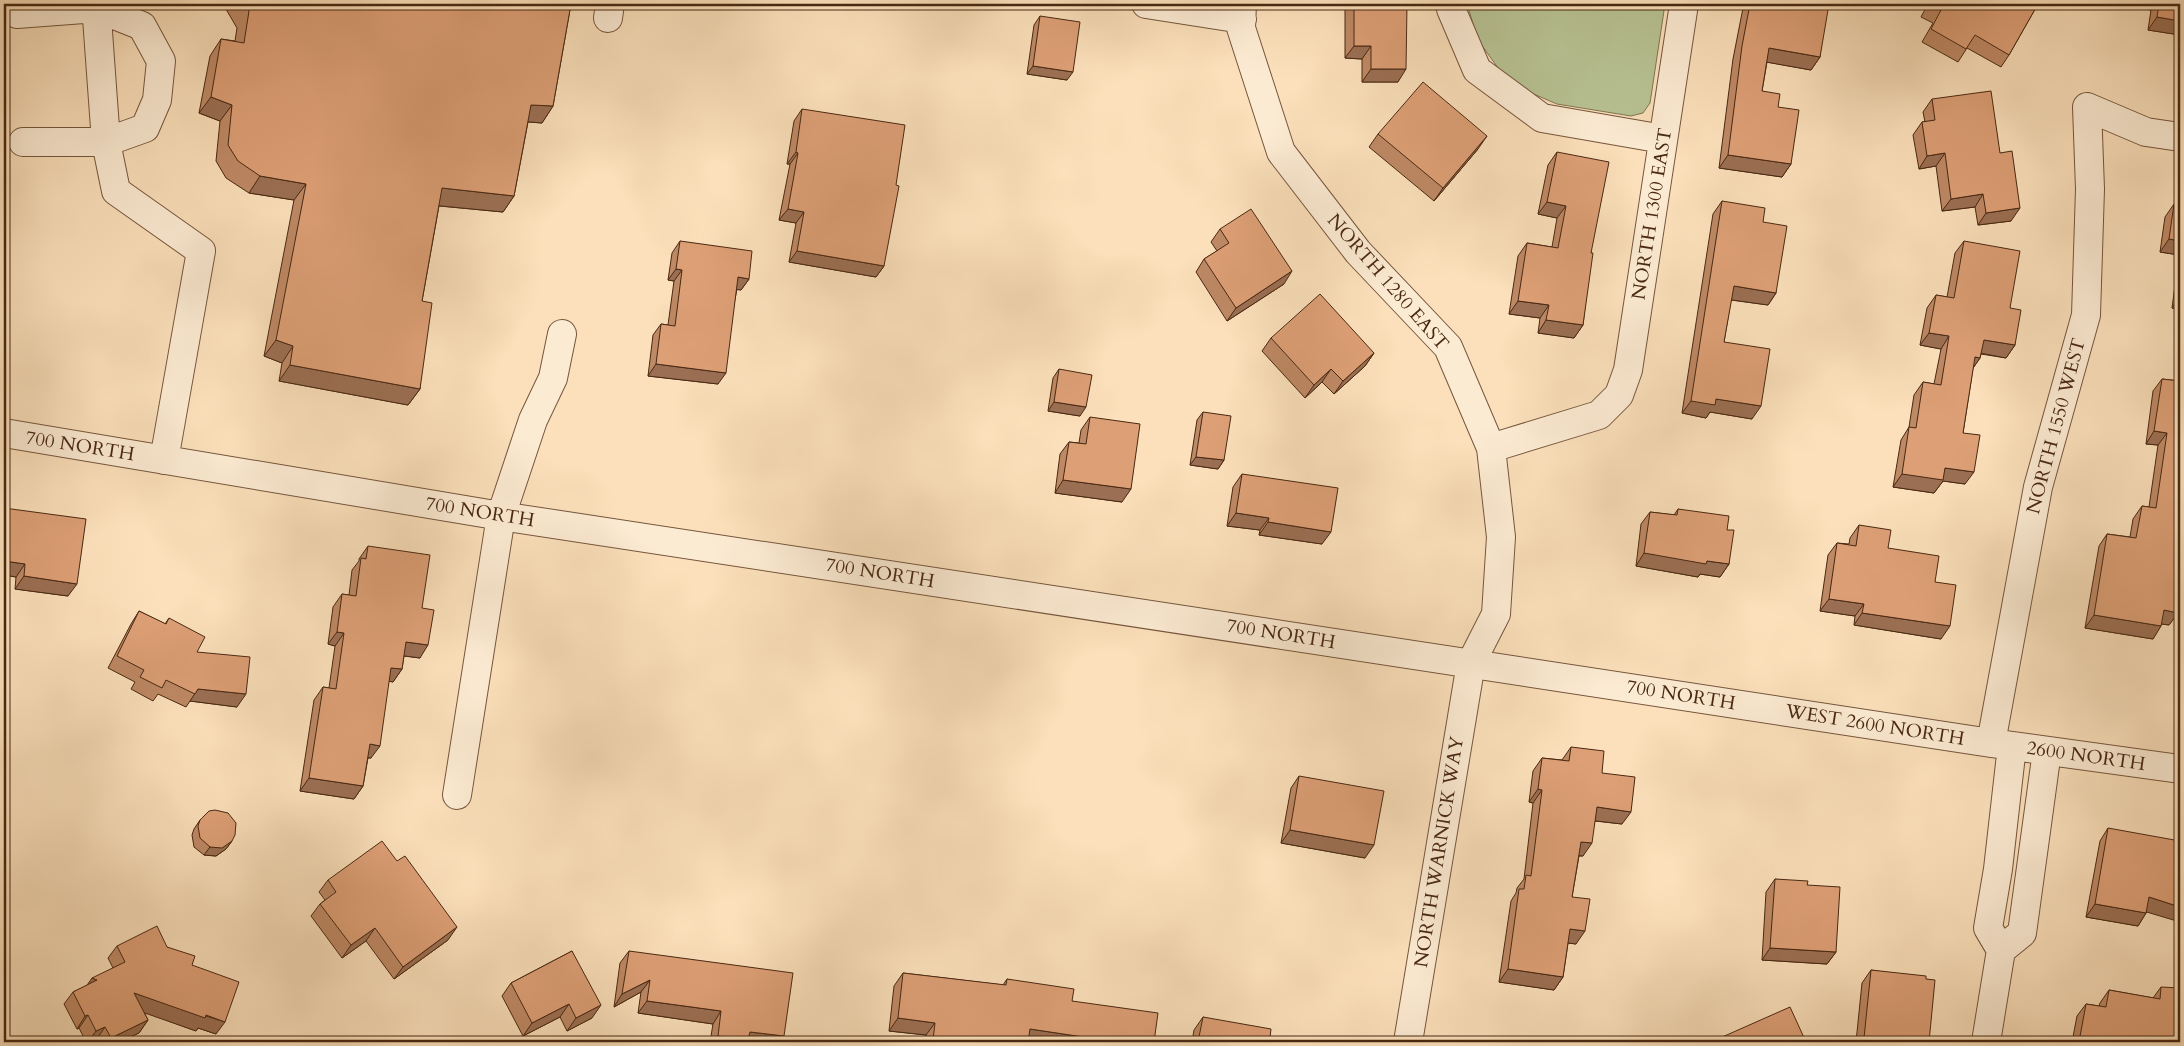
<svg xmlns="http://www.w3.org/2000/svg" width="2184" height="1046" viewBox="0 0 2184 1046" font-family="Cardo,serif">
	<style>
		.green { fill: #b8c394; stroke: #807653 }
		.lines { fill: none; stroke-linecap: round; stroke-linejoin: round }
		.minor-casing { stroke: #76563c; stroke-width: 30 }
		.minor { stroke: #fcebd3; stroke-width: 28 }
		.wall { fill: #be8965; stroke: #492812 }
		.shaded-wall { fill: #9b6f53; stroke: #492812 }
		.building { fill: #dd9f76; stroke: #492812 }
		.labels { text-anchor: middle; dominant-baseline: central; stroke-width: 4.5; stroke-linejoin: round; paint-order: stroke }
		.street-label { font-size: 19px; fill: #492812; stroke: #fcebd3 }
	</style>
	<rect width="100%" height="100%" fill="#fbe0bb"/>
	<filter id="stains"><feTurbulence type="fractalNoise" baseFrequency=".004" numOctaves="4"/><feColorMatrix values="0 0 0 0 .2 0 0 0 0 .09 0 0 0 0 .02 0 0 0 .5 -.17"/></filter>
	<radialGradient id="worn" r=".72"><stop offset=".6" stop-color="#630" stop-opacity="0"/><stop offset="1" stop-color="#630" stop-opacity=".3"/></radialGradient>
	<path class="green" d="M1467 4H1665L1650 103 1643 113 1631 116 1557 104 1529 92 1501 72 1478 40Z"/>
	<g class="lines">
		<defs>
			<path id="minor" d="M96 4 106 142 116 191 201 251 164 460
				M1146 4 1242 19
				M1242 4 1241 28 1281 152 1358 252 1448 347 1491 448 1501 537 1496 614 1471 663 1408 1042
				M1452 4 1451 9 1477 70 1542 118 1663 139
				M17 14 97 8 142 26 161 61 157 100 145 128 106 142H23
				M608 18 610 4
				M4 433 501 516 1991 743 2180 769
				M1491 448 1599 415 1619 395 1628 370 1684 4
				M1991 743 2038 487 2086 315 2090 189 2087 107 2146 132 2180 137
				M457 795 501 516 533 420 553 378 562 334
				M2001 950 2022 933 2047 751
				M1986 1042 2001 950 1988 928 1998 869 2012 746"/>
		</defs>
		<use href="#minor" class="minor-casing"/>
		<use href="#minor" class="minor"/>
	</g>
	<path class="wall" d="M223 4H571L553 106 542 123 528 122 514 196 503 212 439 206 422 301 420 389 408 405 279 381 282 363 264 356 294 200 249 193 226 178 216 161 220 121 199 113 210 56 221 39 235 41 237 28Z
		M1347 4H1407L1398 82H1362V59L1345 58V6Z
		M1746 4H1825L1820 57 1811 70 1767 62 1762 91 1778 107 1791 164 1782 177 1719 168 1733 59 1743 8Z
		M1928 4H2038L2009 55 2001 67 1967 48 1958 62 1922 42 1933 23 1921 17Z
		M2117 4H2180V35L2148 30 2151 10Z
		M1040 16 1067 80 1027 74 1034 25Z
		M1932 99 2000 153 2011 221 1978 225 1975 207 1942 211 1936 166 1919 169 1913 135 1922 122H1925L1923 112Z
		M802 109 884 266 876 277 789 262 796 223 779 220 790 164H787L794 121Z
		M1378 134 1478 149 1434 201 1369 147Z
		M1557 152 1591 253 1583 325 1574 338 1538 333 1540 318 1509 314 1518 256 1527 243 1552 247 1557 218 1538 214 1548 165Z
		M1722 201 1763 222 1776 293 1768 305 1731 300 1724 342 1752 419 1710 412 1706 418 1682 413 1713 214Z
		M2174 204 2180 205V309L2172 308 2179 255 2160 252 2165 217Z
		M1220 229 1284 284 1227 321 1196 272 1204 259 1217 251 1211 242Z
		M680 241 749 279 741 290 737 289 718 384 648 376 653 335 661 324 668 325 674 281 668 280 672 253Z
		M1964 241 2010 308 2015 345 2006 358 1981 354 1980 358 1973 368 1963 433 1965 484 1943 481 1934 493 1893 487 1901 440 1909 427 1914 395 1923 382 1934 384 1941 349 1920 345 1927 308 1936 295 1947 297 1955 253Z
		M1271 338 1374 353 1365 366 1334 394 1322 382 1305 398 1262 351Z
		M1059 369 1080 416 1048 411 1053 378Z
		M2162 379 2180 381 2178 613 2169 625 2162 624 2153 639 2085 628 2099 546 2107 534 2130 537 2133 519 2142 506 2149 507 2158 445 2146 444 2153 391Z
		M1203 412 1224 460 1218 469 1190 465 1197 420Z
		M1090 417 1122 502 1055 493 1060 454 1069 442 1079 443 1081 430Z
		M1242 474 1322 544 1259 535 1260 530 1227 526 1233 487Z
		M4 508 68 596 15 589 16 577 4 575Z
		M1678 509 1727 530 1729 564 1720 577 1700 574 1698 577 1636 566 1641 524 1650 512 1674 515Z
		M1859 525 1888 548 1935 582 1941 639 1854 625 1855 616 1820 611 1828 555 1837 543 1849 544 1850 538Z
		M368 546 422 608 420 658 404 656 402 669 393 682 389 681 371 758H368L363 786 354 799 300 791 314 700 323 687 329 688 335 646 328 644 333 607 342 594 349 595 352 570 359 561V559Z
		M139 611 165 624 169 618 197 652 237 707 190 701 186 707 158 694 153 701 131 689 135 682 108 668 131 624Z
		M1571 747 1602 773 1622 824 1595 821 1583 856H1579L1572 897 1576 944 1568 943 1563 977 1554 990 1499 982 1511 901 1516 893 1517 888 1524 879 1533 803 1529 802 1533 771 1542 758 1562 760Z
		M1299 776 1365 858 1281 843 1291 788Z
		M200 820 232 841 226 849 216 856 204 855 194 847 192 835 194 829Z
		M2108 828 2147 912 2146 913 2138 926 2086 917 2100 841Z
		M1775 879 1807 885 1836 952 1827 964 1762 960 1766 892Z
		M328 880 448 940 394 979 366 941 342 958 311 916 320 904 325 900 319 892Z
		M117 946 167 947 192 965 216 1034 198 1028 196 1031 144 1012 148 1020 139 1033 119 1042H98L96 1040 90 1042H86L79 1028 77 1029 64 1004 73 992 88 985 113 968 108 958Z
		M572 951 592 1018 567 1031 560 1017 523 1036 502 996 511 983Z
		M629 951 784 1036 780 1042H710L713 1024 638 1013 641 992 614 1007 620 963Z
		M1871 970 1926 979 1929 1042H1856L1862 983Z
		M903 973 1003 985 1007 979 1072 1001 1154 1042H925L926 1035 889 1031 894 986Z
		M2161 987 2180 1042H2072L2077 1016 2086 1004 2099 1006 2100 1003 2109 990 2153 998Z
		M1203 1017 1270 1038 1296 1042H1192L1194 1030Z
		M1720 1038 1806 1042H1717Z"/>
	<path class="shaded-wall" d="M2117 4H2155L2151 10Z
		M2157 17 2180 21V35L2148 30Z
		M1354 46H1371L1362 59 1345 58Z
		M1769 48 1820 57 1811 70 1760 61Z
		M1033 66 1073 72 1067 80 1027 74Z
		M1371 69H1406L1398 82H1362Z
		M211 97 232 105 220 121 199 113Z
		M531 105 553 106 542 123 519 121Z
		M1487 136 1478 149 1434 201 1443 188Z
		M796 152 798 153 790 164H787Z
		M1945 153 1936 166 1919 169 1927 156Z
		M1728 155 1791 164 1782 177 1719 168Z
		M260 176 306 184 294 200 249 193Z
		M442 188 514 196 503 212 431 205Z
		M1983 194 1975 207 1942 211 1951 199Z
		M1547 202 1566 206 1557 218 1538 214Z
		M2020 208 2011 221 1978 225 1986 213Z
		M788 209 804 212 796 223 779 220Z
		M2169 239 2180 241V253L2179 255 2160 252Z
		M797 251 884 266 876 277 789 262Z
		M676 269 682 270 674 281 668 280Z
		M1292 271 1284 284 1227 321 1236 308Z
		M738 277 749 279 741 290 730 289Z
		M1734 286 1776 293 1768 305 1725 299Z
		M2180 295V309L2172 308Z
		M1518 301 1549 305 1540 318 1509 314Z
		M1546 320 1583 325 1574 338 1538 333Z
		M1929 333 1949 336 1941 349 1920 345Z
		M276 340 293 346 282 363 264 356Z
		M1984 340 2015 345 2006 358 1975 352Z
		M1374 353 1365 366 1334 394 1343 381Z
		M1975 357 1980 358 1971 371Z
		M656 364 726 373 718 384 648 376Z
		M290 365 420 389 408 405 279 381Z
		M1331 369 1322 382 1305 398 1314 385Z
		M1716 399 1761 406 1752 419 1710 412 1706 418 1682 413 1691 401Z
		M1054 402 1086 407 1080 416 1048 411Z
		M2154 431 2167 433 2158 445 2146 444Z
		M1196 457 1224 460 1218 469 1190 465Z
		M1945 468 1974 472 1965 484 1943 481 1934 493 1893 487 1902 474Z
		M1063 480 1131 489 1122 502 1055 493Z
		M1236 513 1269 518 1260 530 1227 526Z
		M1268 522 1331 532 1322 544 1259 535Z
		M1644 553 1707 561 1729 564 1720 577 1700 574 1698 577 1636 566Z
		M4 561 25 564 16 577 4 575Z
		M24 576 77 584 68 596 15 589Z
		M1829 599 1864 604 1855 616 1820 611Z
		M2164 610 2178 613 2169 625 2155 623Z
		M1862 613 1950 626 1941 639 1854 625Z
		M2094 615 2161 626 2153 639 2085 628Z
		M337 632 344 633 335 646 328 644Z
		M406 642 428 645 420 658 398 655Z
		M391 668 402 669 393 682 383 680Z
		M198 689 246 694 237 707 190 701Z
		M370 744 380 746 371 758 361 757Z
		M309 778 363 786 354 799 300 791Z
		M1538 789 1542 790 1533 803 1529 802Z
		M1597 807 1631 812 1622 824 1588 820Z
		M1290 830 1374 845 1365 858 1281 843Z
		M232 841 226 849 216 856 204 855 210 847Z
		M1581 842 1592 843 1583 856 1572 855Z
		M2149 897 2180 907V922L2140 910Z
		M2095 904 2146 913 2138 926 2086 917Z
		M457 927 448 940 394 979 403 967Z
		M375 928 366 941 342 958 351 945Z
		M1570 929 1585 931 1576 944 1561 942Z
		M1770 948 1836 952 1827 964 1762 960Z
		M1508 969 1563 977 1554 990 1499 982Z
		M92 978 97 980 83 991Z
		M650 980 641 992 614 1007 622 994Z
		M134 993 225 1022 216 1034 198 1028 196 1031 125 1006Z
		M647 1001 721 1011 713 1024 638 1013Z
		M569 1004 560 1017 523 1036 532 1023Z
		M601 1005 592 1018 567 1031 576 1018Z
		M88 1015 79 1028 77 1029 85 1016Z
		M898 1018 935 1023 926 1035 889 1031Z
		M148 1020 139 1033 119 1042H108L111 1038Z
		M105 1027 96 1040 90 1042H88L96 1031Z
		M1030 1029 1090 1038 1087 1042H1021Z
		M750 1032 784 1036 780 1042H713L718 1036Z
		M1864 1038 1908 1042H1861Z
		M933 1040 950 1042H932Z"/>
	<path class="building" d="M244 4H571L553 106 531 105 514 196 442 188 422 301 432 303 420 389 290 365 293 346 276 340 306 184 260 176 238 161 228 145 232 105 211 97 221 39 244 43 249 11Z
		M1354 4H1407L1406 69H1371V46H1354Z
		M1750 4H1829L1820 57 1769 48 1762 91 1780 94 1778 107 1799 110 1791 164 1728 155 1742 46Z
		M1930 4H2038L2009 55 1975 35 1966 49 1931 29 1941 10Z
		M2159 4H2180V21L2157 17Z
		M1040 16 1080 22 1073 72 1033 66Z
		M1423 82 1487 136 1443 188 1378 134Z
		M1991 91 2000 153 2012 151 2020 208 1986 213 1983 194 1951 199 1945 153 1927 156 1922 122 1935 120 1932 99Z
		M802 109 905 125 896 185 899 186 884 266 797 251 804 212 788 209 798 153 796 152Z
		M1557 152 1609 162 1591 253H1593L1583 325 1546 320 1549 305 1518 301 1527 243 1558 248 1566 206 1547 202Z
		M1722 201 1765 208 1763 222 1787 226 1776 293 1734 286 1724 342 1770 349 1761 406 1716 399 1715 405 1691 401Z
		M2174 204 2180 205V241L2169 239Z
		M1251 209 1292 271 1236 308 1204 259 1229 243 1220 229Z
		M680 241 752 251 749 279 738 277 726 373 656 364 661 324 675 326 682 270 676 269Z
		M1964 241 2020 251 2010 308 2021 310 2015 345 1984 340 1980 358 1975 357 1963 433 1980 435 1974 472 1945 468 1943 480 1902 474 1909 427 1916 428 1923 382 1941 385 1949 336 1929 333 1936 295 1954 298Z
		M1320 294 1374 353 1343 381 1331 369 1314 385 1271 338Z
		M1059 369 1092 375 1086 407 1054 402Z
		M2162 379 2180 381V600L2178 613 2164 610 2161 626 2094 615 2107 534 2136 538 2142 506 2156 508 2167 433 2154 431Z
		M1203 412 1231 416 1224 460 1196 457Z
		M1090 417 1140 424 1131 489 1063 480 1069 442 1086 444Z
		M1242 474 1338 488 1331 532 1268 522 1269 518 1236 513Z
		M4 508 86 519 77 584 24 576 25 564 4 561Z
		M1678 509 1729 516 1727 530H1734L1729 564 1707 561 1706 564 1644 553 1650 512 1677 515Z
		M1859 525 1891 530 1888 548 1939 556 1935 582 1956 585 1950 626 1862 613 1864 604 1829 599 1837 543 1856 546Z
		M368 546 430 555 422 608 434 610 428 645 406 642 402 669 391 668 380 746 370 744 363 786 309 778 323 687 336 689 344 633 337 632 342 594 356 596 361 558 366 559Z
		M139 611 166 624 169 618 205 637 197 652 250 657 246 694 198 689 195 694 166 680 162 688 140 677 144 670 117 656Z
		M1571 747 1604 751 1602 773 1635 777 1631 812 1597 807 1592 843 1581 842 1572 897 1590 899 1585 931 1570 929 1563 977 1508 969 1519 889H1524L1526 875 1531 876 1542 790 1538 789 1542 758 1569 761Z
		M1299 776 1384 791 1374 845 1290 830Z
		M215 810 228 813 236 823 235 835 232 841 222 848 210 847 200 838 198 826 200 820 209 811Z
		M2108 828 2180 841V907L2149 897 2146 913 2095 904Z
		M382 841 397 861 405 856 457 927 403 967 375 928 351 945 320 904 336 892 328 880Z
		M1775 879 1808 881 1807 885 1840 887 1836 952 1770 948Z
		M157 926 167 947 195 956 192 965 239 982 225 1022 206 1015 205 1018 134 993 148 1020 111 1038 105 1027 96 1031 88 1015 85 1016 73 992 97 980 92 978 125 962 117 946Z
		M572 951 601 1005 576 1018 569 1004 532 1023 511 983Z
		M629 951 793 973 784 1036 750 1032 748 1040 718 1036 721 1011 647 1001 650 980 622 994Z
		M1871 970 1926 976V979L1935 980 1929 1042H1908L1864 1038Z
		M903 973 1006 985 1007 979 1074 989 1072 1001 1158 1013 1154 1042H1089L1090 1038 1030 1029 1028 1042H950L933 1040 935 1023 898 1018Z
		M2161 987 2180 988V1042H2079L2086 1004 2106 1007 2109 990 2160 999Z
		M1790 1007 1806 1042H1722L1720 1038Z
		M1203 1017 1271 1029 1270 1038 1296 1042H1198Z"/>
	<g class="labels">
		<g class="street-label">
			<text transform="translate(1652 214) rotate(-81)">NORTH 1300 EAST</text>
			<text transform="translate(1388 282) rotate(49)">NORTH 1280 EAST</text>
			<text transform="translate(2056 426) rotate(-75)">NORTH 1550 WEST</text>
			<text transform="translate(80 446) rotate(9)">700 NORTH</text>
			<text transform="translate(480 512) rotate(9)">700 NORTH</text>
			<text transform="translate(880 573) rotate(9)">700 NORTH</text>
			<text transform="translate(1281 634) rotate(9)">700 NORTH</text>
			<text transform="translate(1681 695) rotate(9)">700 NORTH</text>
			<text transform="translate(1875 725) rotate(9)">WEST 2600 NORTH</text>
			<text transform="translate(2086 756) rotate(8)">2600 NORTH</text>
			<text transform="translate(1439 852) rotate(-81)">NORTH WARNICK WAY</text>
		</g>
	</g>
	<rect width="2184" height="1046" fill="none" stroke="#fbe0bb" stroke-width="20"/>
	<rect x="5" y="5" width="2174" height="1036" fill="none" stroke="#492812" stroke-width="2.5"/>
	<rect x="10" y="10" width="2164" height="1026" fill="none" stroke="#492812"/>
	<rect width="100%" height="100%" filter="url(#stains)"/>
	<rect width="100%" height="100%" fill="url(#worn)"/>
</svg>
